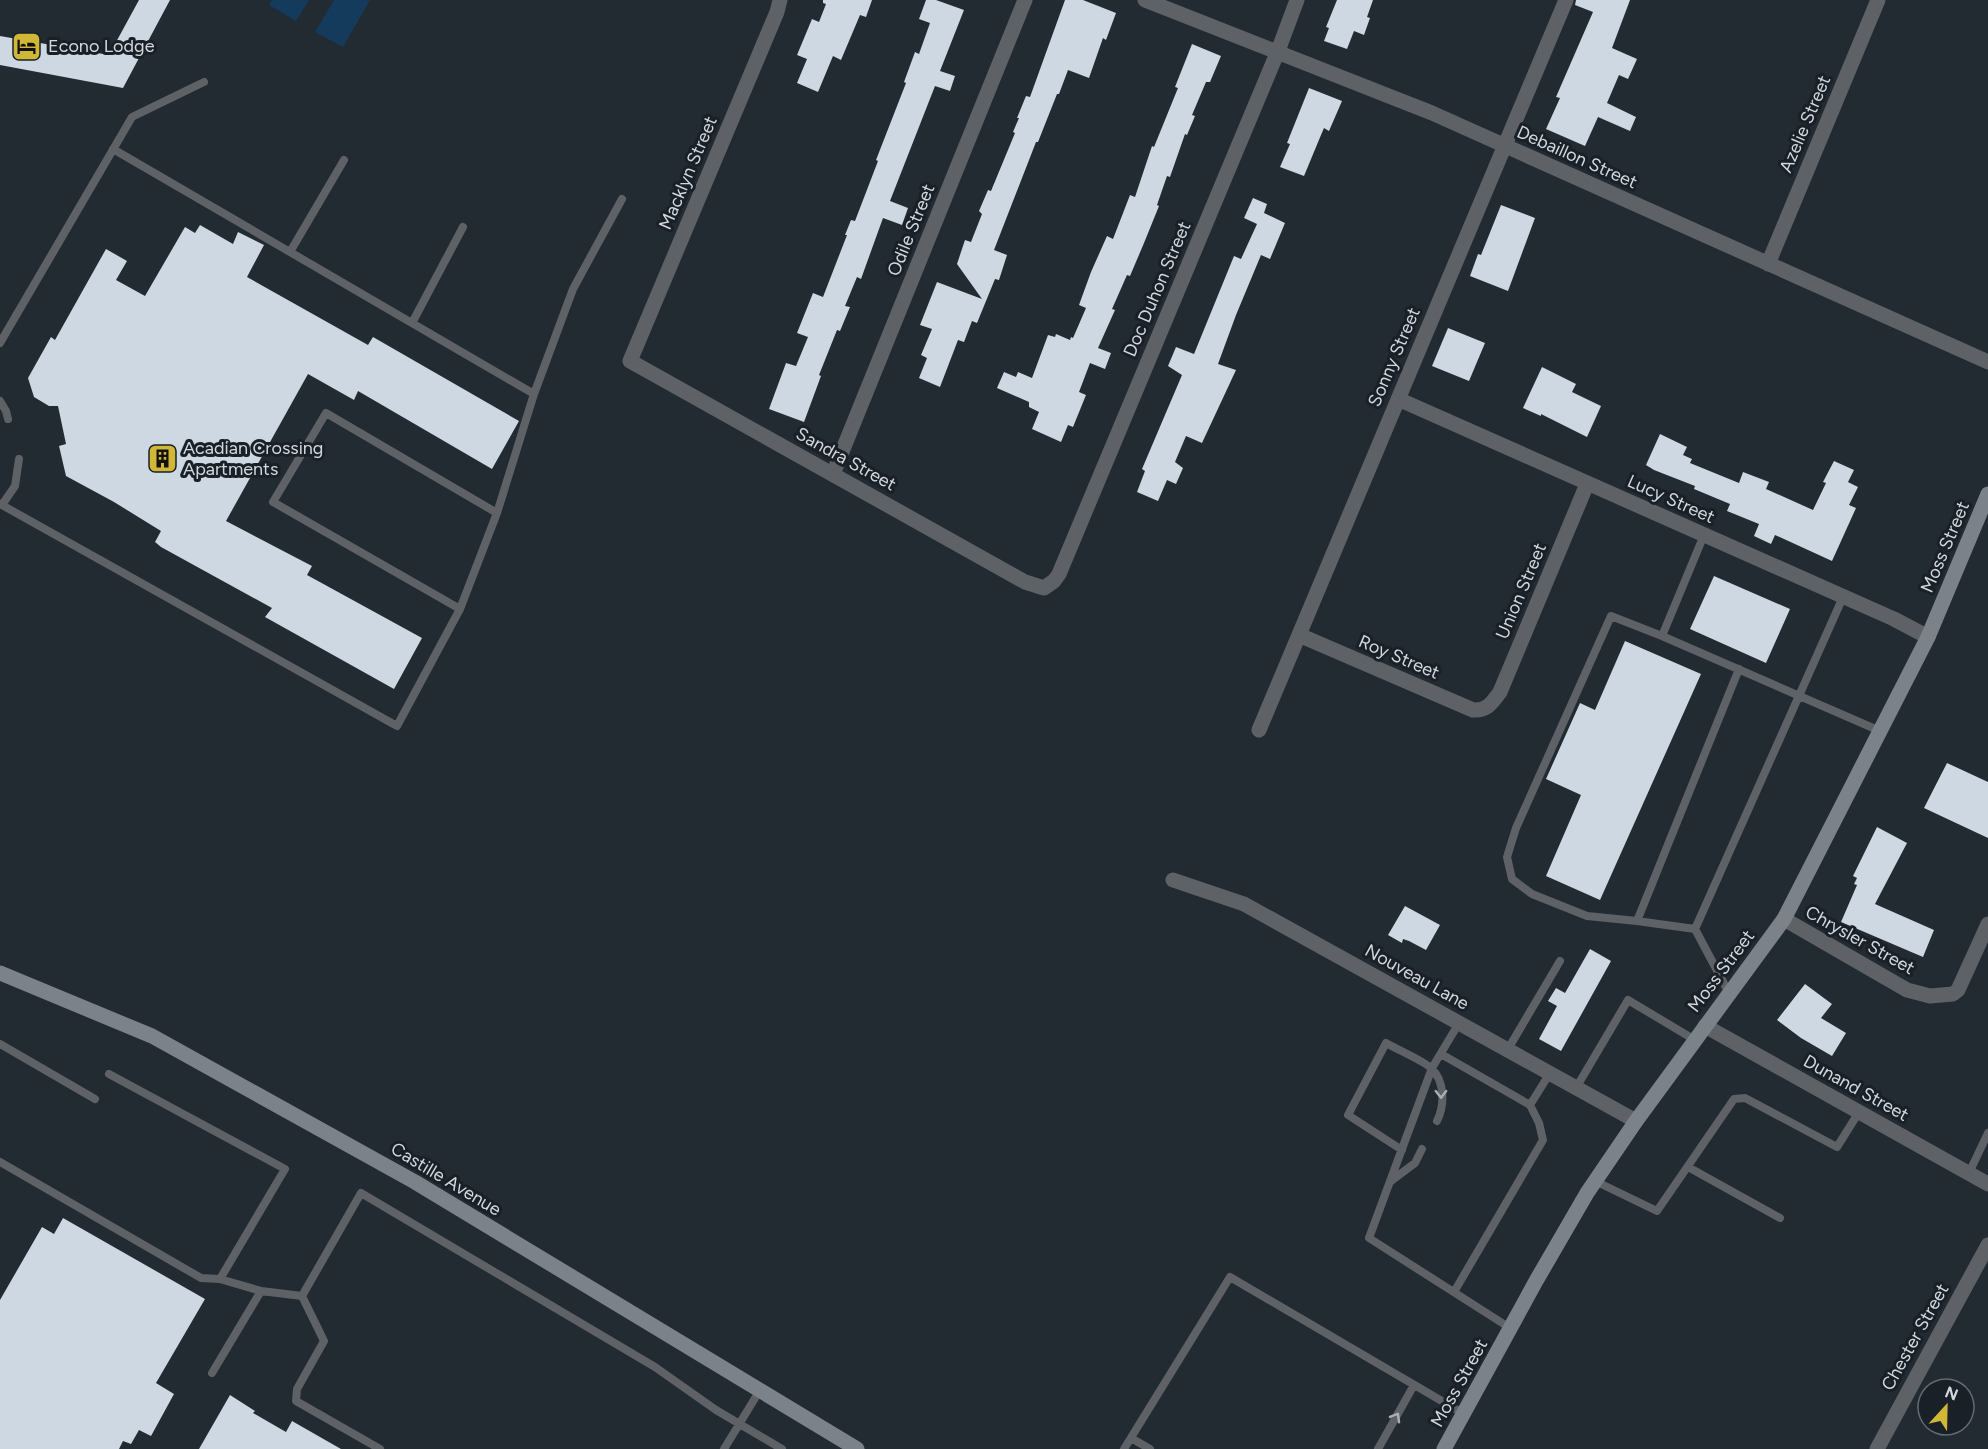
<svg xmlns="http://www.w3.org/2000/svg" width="1988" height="1449" viewBox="0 0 1988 1449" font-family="Figtree,sans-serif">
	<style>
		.green { fill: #143b5c }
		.building { fill: #ced8e2 }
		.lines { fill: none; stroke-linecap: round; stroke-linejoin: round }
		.lane { stroke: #5e6266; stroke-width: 8 }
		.street { stroke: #5e6266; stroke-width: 15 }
		.secondary { stroke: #7c8289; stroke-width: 15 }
		.oneway { stroke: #aaafb3 }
		.labels { text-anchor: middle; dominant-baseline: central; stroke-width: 6; stroke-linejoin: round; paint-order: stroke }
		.poi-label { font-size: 18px; fill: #d3d8dd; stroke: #192028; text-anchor: start }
		.street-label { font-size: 18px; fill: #d3d8dd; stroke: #192028 }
	</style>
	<rect width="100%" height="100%" fill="#222a32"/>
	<path class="green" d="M272 0H309L296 21 269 5Z
		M334 0H370L343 47 315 32Z"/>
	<path class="building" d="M139 0H170L123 88 0 65V36L109 55Z
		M823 0H872L866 17 860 15 841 60 833 56 818 92 797 83 807 59 797 55 812 19 819 22 826 4 823 3Z
		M926 0H936L964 10 940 71 955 76 950 91 935 86 890 201 908 208 902 225 883 218 861 279 857 277 845 306 850 307 840 331 837 330 819 375 821 376 804 422 769 409 786 363 796 366 808 337 797 333 813 293 823 297 847 235H845L851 220 855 221 878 161 876 160 906 83 904 82 915 52 919 54 930 23 919 19Z
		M1065 0H1083L1116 13 1106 40 1103 38 1089 78 1068 70 1059 94H1057L1038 142H1036L994 250 1007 255 999 280 995 279 977 323 972 321 964 342 958 340 940 387 919 378 927 358 921 355 932 329 920 325 937 282 982 299 957 264 965 240 971 242 982 214 979 211 988 190 991 191 1015 133 1013 132 1019 118H1017L1026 96 1030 97Z
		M1337 0H1373L1367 17 1370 18 1364 35 1354 31 1347 49 1324 41 1329 28 1326 27Z
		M1576 0H1630L1612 48 1637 59 1628 79 1619 75 1607 103 1636 117 1630 131 1598 117 1585 146 1546 129 1560 98 1556 97 1593 12 1575 5Z
		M1192 44 1221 56 1210 82H1206L1192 115 1195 116 1187 135 1185 134 1170 177 1167 176 1157 205 1159 206 1144 243 1130 276 1127 275 1112 309 1115 310 1098 348 1111 353 1105 369 1090 363 1079 392 1086 395 1073 427 1068 425 1061 442 1032 429 1039 412 1029 407V402L997 388 1004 372 1016 377 1018 372 1032 378 1048 335 1055 337 1056 334 1070 340 1071 337 1073 338 1086 308 1079 305 1091 272 1107 236 1113 239 1130 195 1135 197 1152 146 1154 147 1178 88 1175 87Z
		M1309 88 1342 101 1329 131 1324 128 1321 135 1304 176 1280 167 1290 144 1287 143Z
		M1253 198 1267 204 1264 213 1285 223 1270 259 1261 255 1236 315 1218 364 1236 370 1202 443 1186 436 1175 462 1183 468 1176 484 1167 480 1158 501 1137 492 1145 471 1142 469 1182 375 1168 366 1176 347 1194 354 1234 256 1241 259 1257 224 1244 218Z
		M1501 205 1535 218 1508 291 1470 276 1478 254 1481 255Z
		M200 225 233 244 238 232 264 245 247 277 368 345 373 337 519 421 492 469 358 391 354 400 308 374 226 521 312 566 307 575 422 638 394 689 265 617 272 608 161 547 155 542 161 531 114 502 66 476 59 446 66 444 58 406H49L34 397 28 378 51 337 55 340 106 249 127 261 116 280 145 296 185 227 195 233Z
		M1448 328 1485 343 1469 381 1432 366Z
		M1542 367 1576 384 1572 392 1601 406 1587 437 1541 414V416L1523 408Z
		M1660 434 1687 447 1683 455 1692 459 1690 463 1739 483 1743 472 1769 482 1766 489 1813 510 1826 483 1823 482 1834 461 1854 470 1848 482 1858 487 1849 505 1856 508 1832 561 1775 535 1771 544 1754 536 1759 524 1727 511 1730 504 1694 489 1695 486 1654 470 1646 465Z
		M1714 576 1790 609 1766 663 1690 629Z
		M1625 641 1701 674 1600 900 1546 876 1581 795 1546 779 1580 703 1595 710Z
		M1947 763 1988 782V838L1924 808Z
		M1877 827 1907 843 1875 904 1934 930 1923 957 1841 922 1857 885 1854 884 1857 878 1853 876Z
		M1405 906 1440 925 1426 950 1409 941 1403 939 1402 943 1388 935Z
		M1590 949 1611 961 1561 1051 1539 1039 1557 1006 1548 1001 1556 988 1565 993Z
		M1805 984 1832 1004 1821 1018 1846 1033 1832 1056 1801 1038 1777 1020Z
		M63 1218 205 1299 156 1383 174 1394 151 1436 139 1430 131 1444 123 1441 119 1449H0V1300L42 1227 54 1234Z
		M230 1395 255 1411 253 1413 286 1432 292 1421 341 1449H199Z"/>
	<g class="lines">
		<path class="lane" d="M113 149 534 394
			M290 252 344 160
			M412 323 463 227
			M0 343 132 117 204 82
			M0 401 6 411 8 419
			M0 504 397 726 460 609 273 502 326 413 497 513 534 394 573 289 622 199
			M2 505 15 486 19 459
			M1704 535 1662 636 1880 731
			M460 609 497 513
			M1637 921 1587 916 1532 894 1512 879 1507 857 1516 828 1611 616 1662 636
			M1695 929 1843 597
			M1729 993 1695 929 1637 921 1739 669
			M1459 1023 1432 1068 1369 1238 1510 1328
			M0 1044 95 1099
			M1508 1049 1560 961
			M1441 1054 1530 1105 1550 1073
			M109 1074 285 1169 220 1279
			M1576 1088 1628 1000 1695 1040
			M1402 1150 1348 1115 1386 1043C1398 1050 1422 1060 1431 1068 1445 1081 1445 1105 1437 1121
			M0 1162 201 1278 220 1279 261 1291 302 1296
			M1688 1167 1780 1218
			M1969 1173 1988 1133
			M1391 1181 1415 1163 1422 1149
			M1595 1181 1657 1211 1734 1099 1745 1098 1837 1147 1859 1112
			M1454 1292 1543 1140 1539 1123 1530 1105
			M212 1373 261 1291
			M1131 1438 1150 1449
			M380 1449 296 1401 297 1389 324 1341 302 1296 361 1193 655 1367 716 1410 782 1449
			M724 1449 760 1390
			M1124 1449 1230 1277 1464 1414
			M1378 1449 1414 1385"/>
		<path class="street" d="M780 0 777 12 630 361 1025 582 1044 588 1054 581 1059 574 1278 51 1297 0
			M1145 0 1432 113 1988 362
			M1768 264 1878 0
			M1398 399 1894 619 1928 637
			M833 474 1025 0
			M1299 635 1473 710C1487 711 1492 703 1500 692L1587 484
			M1259 730 1566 0
			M1173 880 1244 904 1636 1121
			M1784 919 1907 990 1930 996 1953 994 1958 990 1988 924
			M1705 1026 1988 1184
			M1877 1449 1988 1245"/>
		<path class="secondary" d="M0 973 152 1036 415 1182 857 1449
			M1444 1449 1536 1281 1587 1193 1636 1121 1784 919 1928 637 1988 494"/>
	</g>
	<defs><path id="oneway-chevron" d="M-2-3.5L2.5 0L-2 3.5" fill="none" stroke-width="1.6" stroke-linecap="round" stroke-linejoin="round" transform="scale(1.5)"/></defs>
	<g class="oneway">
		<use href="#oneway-chevron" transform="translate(1441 1094) rotate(89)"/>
		<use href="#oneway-chevron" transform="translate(1396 1417) rotate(-60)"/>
	</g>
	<defs>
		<symbol id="hotel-square" viewBox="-11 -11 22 22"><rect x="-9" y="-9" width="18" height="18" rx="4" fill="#d1b736" stroke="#192028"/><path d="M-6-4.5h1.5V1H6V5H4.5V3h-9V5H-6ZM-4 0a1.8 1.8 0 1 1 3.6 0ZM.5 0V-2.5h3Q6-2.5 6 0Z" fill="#111"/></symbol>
		<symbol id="building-square" viewBox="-11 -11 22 22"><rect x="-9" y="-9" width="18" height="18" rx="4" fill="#d1b736" stroke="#192028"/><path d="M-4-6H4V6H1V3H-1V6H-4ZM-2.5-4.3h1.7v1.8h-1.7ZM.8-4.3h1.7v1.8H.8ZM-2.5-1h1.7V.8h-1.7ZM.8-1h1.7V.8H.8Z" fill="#111"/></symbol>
	</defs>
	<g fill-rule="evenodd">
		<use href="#hotel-square" x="10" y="30" width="33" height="33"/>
		<use href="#building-square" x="146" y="442" width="33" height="33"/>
	</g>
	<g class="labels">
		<g class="poi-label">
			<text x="48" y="46">Econo Lodge</text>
			<text x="183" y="448">Acadian Crossing<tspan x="183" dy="21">Apartments</tspan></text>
		</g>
		<g class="street-label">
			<text transform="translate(1805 124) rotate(-67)">Azelie Street</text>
			<text transform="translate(1577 157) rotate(24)">Debaillon Street</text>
			<text transform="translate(688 173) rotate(-67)">Macklyn Street</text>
			<text transform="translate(911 230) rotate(-68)">Odile Street</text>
			<text transform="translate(1157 289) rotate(-67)">Doc Duhon Street</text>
			<text transform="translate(1394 357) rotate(-67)">Sonny Street</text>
			<text transform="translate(846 459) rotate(29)">Sandra Street</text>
			<text transform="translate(1671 499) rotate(24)">Lucy Street</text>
			<text transform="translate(1945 547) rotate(-67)">Moss Street</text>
			<text transform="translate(1521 591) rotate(-67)">Union Street</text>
			<text transform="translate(1399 657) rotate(23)">Roy Street</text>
			<text transform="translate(1860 940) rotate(29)">Chrysler Street</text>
			<text transform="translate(1721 971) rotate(-53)">Moss Street</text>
			<text transform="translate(1417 977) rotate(29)">Nouveau Lane</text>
			<text transform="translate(1856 1088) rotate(29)">Dunand Street</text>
			<text transform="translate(446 1179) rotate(31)">Castille Avenue</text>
			<text transform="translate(1915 1337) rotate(-61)">Chester Street</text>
			<text transform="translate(1459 1383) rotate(-61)">Moss Street</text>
		</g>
	</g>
	<g transform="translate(1946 1407) rotate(22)"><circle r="28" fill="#192028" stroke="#636a70" stroke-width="1.5"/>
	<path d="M0-4.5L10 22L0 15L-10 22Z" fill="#d1b736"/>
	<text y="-9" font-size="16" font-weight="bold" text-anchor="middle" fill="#d3d8dd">N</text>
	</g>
</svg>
